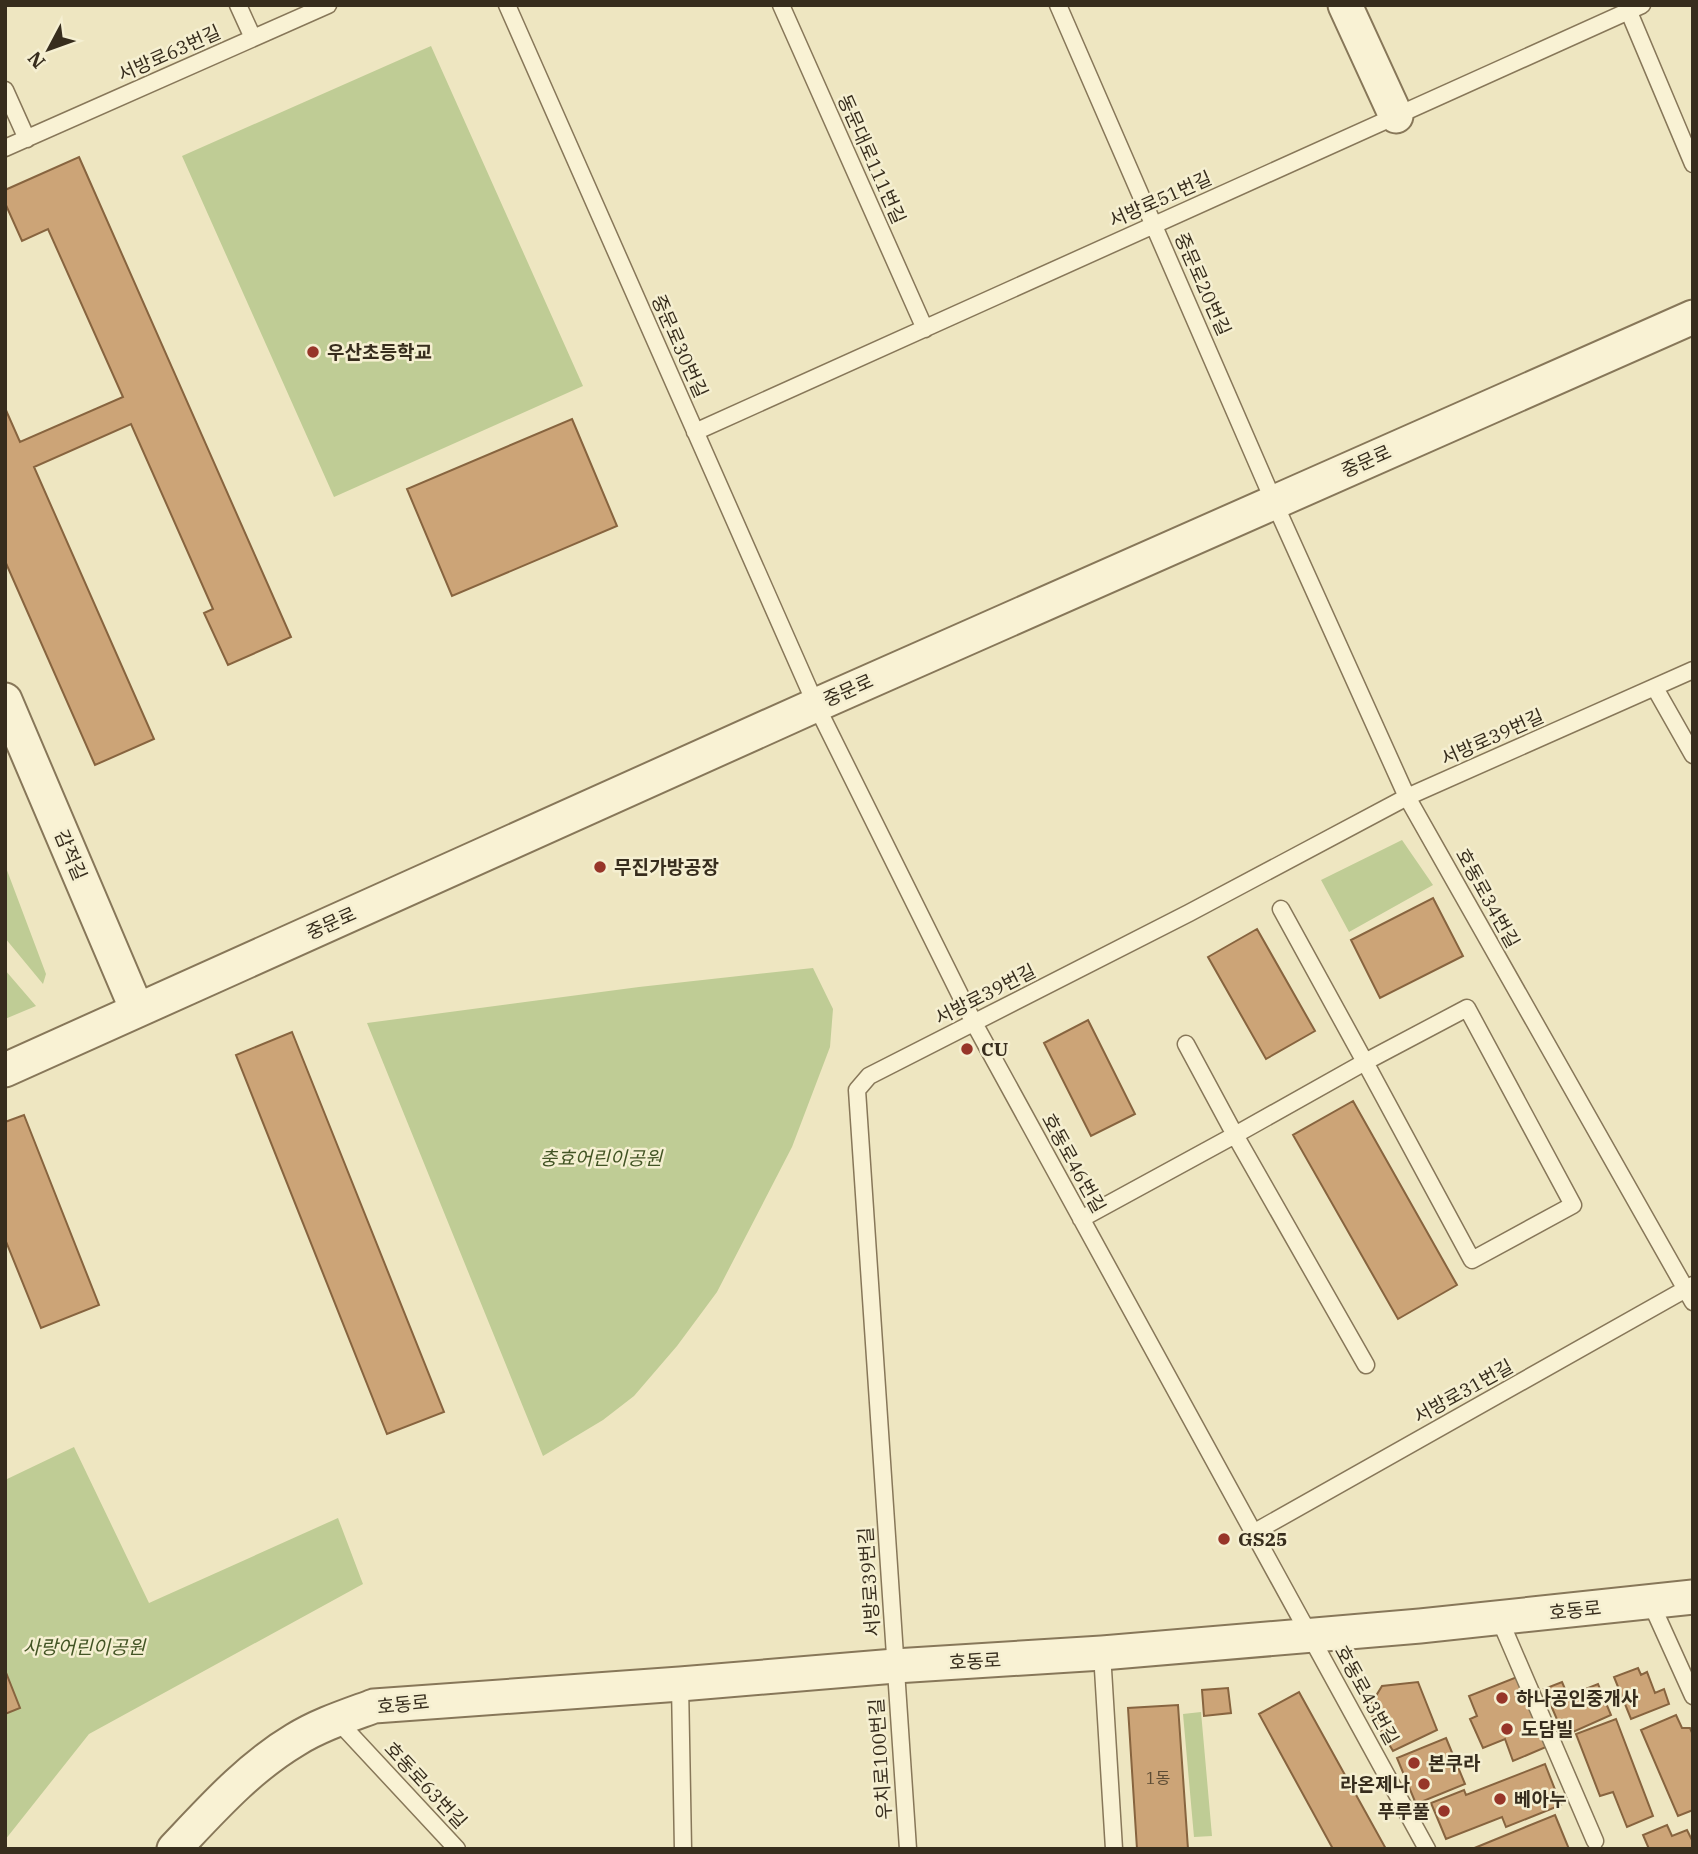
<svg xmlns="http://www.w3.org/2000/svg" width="1698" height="1854" viewBox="0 0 1698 1854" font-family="'IBM Plex Serif','Noto Sans KR',serif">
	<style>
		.green { fill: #bfcc95 }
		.building { fill: #cca477; stroke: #87643f; stroke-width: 2 }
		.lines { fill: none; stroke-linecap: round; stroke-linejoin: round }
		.service-casing { stroke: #877759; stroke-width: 19 }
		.minor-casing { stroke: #877759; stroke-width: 37 }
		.service { stroke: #f9f2d4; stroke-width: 16 }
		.minor { stroke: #f9f2d4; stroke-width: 33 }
		.poi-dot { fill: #973529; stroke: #f5efd1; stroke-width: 2.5 }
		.labels { text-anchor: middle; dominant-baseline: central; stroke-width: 5; stroke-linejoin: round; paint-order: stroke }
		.number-label { font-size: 16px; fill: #5c4b34 }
		.street-label { font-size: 19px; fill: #372d1d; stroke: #f5efd1 }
		.poi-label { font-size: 19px; font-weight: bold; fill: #372d1d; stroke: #f5efd1; text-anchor: start }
		.park-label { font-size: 19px; font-style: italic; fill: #425424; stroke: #f5efd1 }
	</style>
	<rect width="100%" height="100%" fill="#eee6c1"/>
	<path class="green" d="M431 46 583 386 334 497 182 156Z
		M1402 840 1433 885 1349 932 1321 880Z
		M5 865 46 974 43 984 5 938Z
		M813 968 833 1009 830 1047 792 1147 717 1292 677 1346 634 1396 603 1420 543 1456 367 1023 639 987Z
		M5 970 36 1006 5 1019Z
		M74 1447 149 1603 338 1518 363 1584 89 1734 5 1840V1480Z
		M1201 1712 1212 1836 1194 1837 1183 1714Z"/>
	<path class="building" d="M79 157 291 637 228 665 204 613 213 609 131 424 34 467 154 739 95 765 5 561V408L20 442 123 397 48 229 22 241 5 203V190Z
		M572 419 617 526 452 596 407 489Z
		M1433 898 1463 956 1380 998 1351 940Z
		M1257 929 1315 1031 1266 1059 1208 957Z
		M1088 1020 1135 1114 1091 1136 1044 1043Z
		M292 1032 444 1412 387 1434 236 1055Z
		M1353 1101 1457 1285 1398 1319 1293 1135Z
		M24 1115 99 1305 41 1328 5 1239V1122Z
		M1638 1668 1641 1675 1647 1672 1655 1693 1664 1689 1669 1704 1631 1719 1614 1677Z
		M5 1670 20 1708 5 1714Z
		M1517 1677 1546 1747 1513 1761 1505 1739 1483 1748 1470 1719 1477 1716 1469 1696Z
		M1418 1682 1437 1730 1393 1751 1368 1709 1382 1686Z
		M1562 1682 1568 1696 1598 1684 1611 1715 1564 1736 1544 1689Z
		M1228 1688 1231 1713 1204 1716 1202 1690Z
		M1299 1692 1386 1849H1333L1259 1714Z
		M1178 1705 1188 1849H1137L1128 1708Z
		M1676 1715 1682 1728H1690L1693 1735V1810L1678 1816 1641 1730Z
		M1616 1719 1653 1816 1627 1827 1613 1792 1600 1796 1576 1734Z
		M1446 1738 1465 1784 1416 1804 1397 1758Z
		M1545 1764 1561 1805 1506 1827 1502 1817 1446 1839 1431 1803 1464 1790 1466 1795Z
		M1555 1815 1569 1849H1472Z
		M1667 1825 1672 1836 1687 1830 1693 1842V1849H1649L1643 1835Z"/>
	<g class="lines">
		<defs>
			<path id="service" d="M238 5 253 38
				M507 5 816 705 974 1023 1427 1849
				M781 5 925 329
				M1058 5 1274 502 1407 797 1693 1302
				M1626 5 1693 164
				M5 90 27 139
				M5 148 328 5
				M695 432 1642 5
				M1655 688 1693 755
				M1186 1044 1235 1135 1365 1062 1472 1260 1573 1205 1467 1008 1365 1062 1281 909
				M1081 1219 1235 1135 1366 1365
				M1253 1533 1693 1285
				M1650 1601 1693 1696
				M1499 1618 1595 1841
				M1102 1653 1114 1849
				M680 1684 683 1849
				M336 1719 457 1849
				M908 1849 857 1090 869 1076 1189 913 1407 797 1693 670"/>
			<path id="minor" d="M1345 5 1396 116
				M5 700 137 1010
				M5 1070 816 705 1693 317
				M174 1849C211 1810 248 1768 295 1740 319 1725 347 1716 374 1706L680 1684 895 1666 1102 1653 1420 1626 1693 1597"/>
		</defs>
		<use href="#service" class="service-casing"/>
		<use href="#minor" class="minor-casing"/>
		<use href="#service" class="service"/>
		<use href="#minor" class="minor"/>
	</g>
	<g class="poi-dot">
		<circle cx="313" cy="352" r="7"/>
		<circle cx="600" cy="867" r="7"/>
		<circle cx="967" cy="1049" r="7"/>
		<circle cx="1224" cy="1539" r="7"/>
		<circle cx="1502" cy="1698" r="7"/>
		<circle cx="1507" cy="1729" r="7"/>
		<circle cx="1414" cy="1763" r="7"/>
		<circle cx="1424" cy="1784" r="7"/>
		<circle cx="1500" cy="1799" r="7"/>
		<circle cx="1444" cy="1811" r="7"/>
	</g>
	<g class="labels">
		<g class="number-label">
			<text x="1158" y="1778">1동</text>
		</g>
		<g class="street-label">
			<text transform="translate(169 53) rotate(-24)">서방로63번길</text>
			<text transform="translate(872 159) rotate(66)">동문대로111번길</text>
			<text transform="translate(1160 199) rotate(-24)">서방로51번길</text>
			<text transform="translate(1203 284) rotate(66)">중문로20번길</text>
			<text transform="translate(680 346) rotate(66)">중문로30번길</text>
			<text transform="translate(1366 461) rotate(-24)">중문로</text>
			<text transform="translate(848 690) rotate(-24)">중문로</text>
			<text transform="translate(1492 737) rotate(-24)">서방로39번길</text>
			<text transform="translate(71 855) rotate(67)">감적길</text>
			<text transform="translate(1488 898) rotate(61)">호동로34번길</text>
			<text transform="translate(331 923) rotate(-24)">중문로</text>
			<text transform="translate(985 994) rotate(-27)">서방로39번길</text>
			<text transform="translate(1074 1163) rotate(61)">호동로46번길</text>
			<text transform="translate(1463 1391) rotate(-29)">서방로31번길</text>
			<text transform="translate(869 1582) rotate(-94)">서방로39번길</text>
			<text transform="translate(1575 1610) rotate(-6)">호동로</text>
			<text transform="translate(975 1661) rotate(-3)">호동로</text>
			<text transform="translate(1367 1695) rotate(61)">호동로43번길</text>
			<text transform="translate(403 1704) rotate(-6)">호동로</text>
			<text transform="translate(880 1759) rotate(-94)">우치로100번길</text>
			<text transform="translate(426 1785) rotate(47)">호동로63번길</text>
		</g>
		<g class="poi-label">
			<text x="327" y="352">우산초등학교</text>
			<text x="614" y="867">무진가방공장</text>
			<text x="981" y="1049">CU</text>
			<text x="1238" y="1539">GS25</text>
			<text x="1516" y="1698">하나공인중개사</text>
			<text x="1521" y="1729">도담빌</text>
			<text x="1428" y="1763">본쿠라</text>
			<text x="1410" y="1784" text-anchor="end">라온제나</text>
			<text x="1514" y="1799">베아누</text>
			<text x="1430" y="1811" text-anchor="end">푸루풀</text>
		</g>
		<g class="park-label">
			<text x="601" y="1158">충효어린이공원</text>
			<text x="84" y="1647">사랑어린이공원</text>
		</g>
	</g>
	<rect width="1698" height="1854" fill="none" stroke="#372d1d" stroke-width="14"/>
	<g transform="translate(49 49) rotate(229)" stroke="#f5efd1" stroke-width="5" paint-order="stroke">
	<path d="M0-5L12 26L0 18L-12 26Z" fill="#372d1d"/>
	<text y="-10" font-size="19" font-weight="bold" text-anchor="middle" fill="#372d1d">N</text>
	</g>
</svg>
